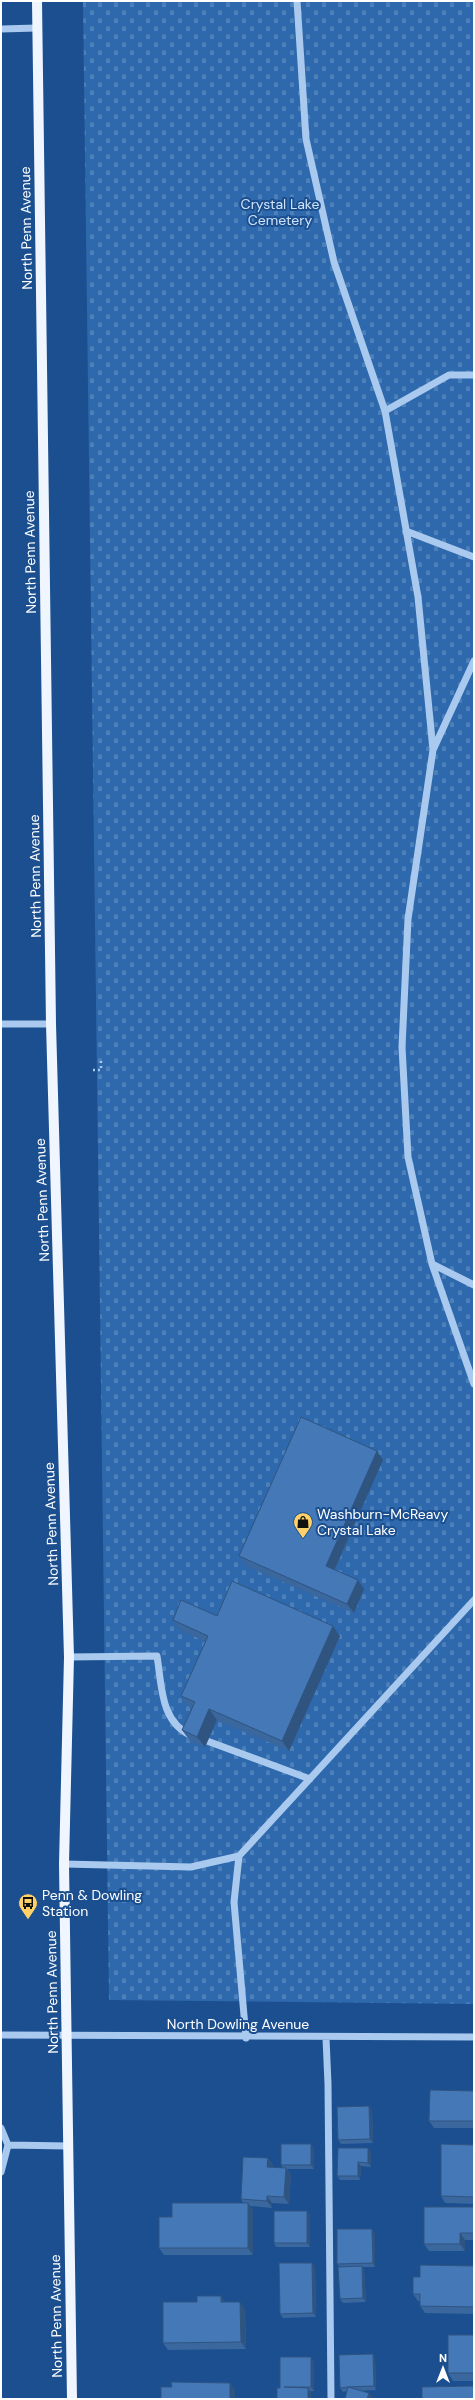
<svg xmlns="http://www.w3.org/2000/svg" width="475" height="2400" viewBox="0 0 475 2400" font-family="'DM Sans',sans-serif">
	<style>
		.cemetery { fill: url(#cemetery-stones) }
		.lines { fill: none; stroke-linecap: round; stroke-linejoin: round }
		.path { stroke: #a9c9ee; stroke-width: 2.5; stroke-dasharray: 2 3; stroke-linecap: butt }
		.minor { stroke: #a9c9ee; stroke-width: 7 }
		.major { stroke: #f0f6ff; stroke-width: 10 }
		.wall { fill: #3a679d }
		.shaded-wall { fill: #305480 }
		.building { fill: #4478b7; stroke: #305480 }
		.labels { text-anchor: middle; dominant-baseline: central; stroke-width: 4; stroke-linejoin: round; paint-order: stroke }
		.park-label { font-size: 14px; fill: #cfe3fa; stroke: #1b4f8f }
		.street-label { font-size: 14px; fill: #fff; stroke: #1b4f8f }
		.poi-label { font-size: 14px; fill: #fff; stroke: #1b4f8f; text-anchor: start }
	</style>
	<defs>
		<pattern id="cemetery-stones" width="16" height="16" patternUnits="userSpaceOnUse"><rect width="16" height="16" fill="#2e69ad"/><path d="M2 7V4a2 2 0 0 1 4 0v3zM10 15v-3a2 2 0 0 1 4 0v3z" fill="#4d80b9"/></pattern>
	</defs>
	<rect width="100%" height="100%" fill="#1b4f8f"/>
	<path class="cemetery" d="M83 1H474V2004L109 2000Z"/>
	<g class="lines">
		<path class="path" d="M93 1070H101V1058"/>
		<path class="minor" d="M297 1 306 139 334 262 385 411 418 597 433 750
			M1 29 37 28
			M385 411 449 375H474
			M406 531 474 557
			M474 661 433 750 408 919 402 1047 408 1157 432 1264 474 1384
			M1 1024H51
			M432 1264 474 1285
			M69 1657 157 1656C162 1686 160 1722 192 1736
			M207 1741 310 1779
			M239 1856 234 1902 246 2038
			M64 1864 191 1867 239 1856 474 1600
			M1 2035 474 2037
			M326 2038 328 2084 331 2399
			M1 2128 8 2145
			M1 2172 8 2145 68 2146"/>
		<path class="major" d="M37 1 51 1024 69 1657 64 1864 72 2399"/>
	</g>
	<path class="wall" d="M383 1460 335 1570 358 1580 364 1589 354 1613 246 1566 239 1556Z
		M217 1616 340 1636 289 1751 217 1720 205 1747 190 1741 182 1730 192 1708 189 1707 181 1696 206 1642 180 1630 173 1620Z
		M474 2091V2128H434L429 2121Z
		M372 2110 373 2143 341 2144 338 2140Z
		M474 2145V2204L445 2203 441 2196Z
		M314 2148V2169H287L291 2175 289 2204 272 2203V2208L250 2206 253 2210V2255H164L159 2248 172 2217 243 2203 241 2199 268 2158 273 2165V2167L283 2168 281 2165Z
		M371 2152V2167L361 2166 360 2180H340L337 2176Z
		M474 2207V2240H465V2251H429L424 2244Z
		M310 2215V2247H276L274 2243Z
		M375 2233V2267H362L364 2270 366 2302 343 2303 340 2299V2267L337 2264Z
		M312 2263 315 2267 316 2317 283 2318 280 2314Z
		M474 2266V2314L425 2313 420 2306V2301H418L413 2294 420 2277Z
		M221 2296 225 2302 245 2309 246 2349 168 2350 163 2343 197 2302Z
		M474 2335V2381H453L448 2373Z
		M375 2358 376 2390 360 2391 372 2397 371 2399H345L347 2391 343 2392 340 2388Z
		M314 2361V2391H310L311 2392V2399L280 2388Z"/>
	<path class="shaded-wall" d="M377 1451 383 1460 332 1575 326 1566Z
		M358 1580 364 1589 354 1613 347 1604Z
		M333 1626 340 1636 289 1751 282 1741Z
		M209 1709 217 1720 205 1747 197 1737Z
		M369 2106 372 2110 373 2143 370 2139Z
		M311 2144 314 2148V2169L311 2165Z
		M368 2148 371 2152V2167L368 2163Z
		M268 2158 273 2165 272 2174 267 2167Z
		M358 2162 361 2166 360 2180 358 2176Z
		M286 2168 291 2175 289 2204 284 2197Z
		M267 2196 272 2203V2208L267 2201Z
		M248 2203 253 2210V2255L248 2248Z
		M307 2211 310 2215V2247L307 2243Z
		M372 2229 375 2233V2267L373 2263Z
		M460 2233 465 2240V2251L460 2244Z
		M312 2263 315 2267 316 2317 313 2313Z
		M362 2266 364 2270 366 2302 363 2298Z
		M221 2296 226 2303 221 2302Z
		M240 2302 245 2309 246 2349 241 2342Z
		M373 2354 375 2358 376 2390 374 2386Z
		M311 2357 314 2361V2391L311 2387Z
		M230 2383 235 2390V2399H230Z
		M308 2388 311 2392V2399H308Z
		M369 2393 372 2397 371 2399H367Z"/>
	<path class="building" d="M301 1417 377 1451 326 1566 358 1580 347 1604 239 1556Z
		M232 1581 333 1626 282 1741 209 1709 197 1737 182 1730 195 1702 181 1696 208 1636 173 1620 181 1600 217 1616Z
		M430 2090 474 2091V2121H429Z
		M369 2106 370 2139 338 2140 337 2107Z
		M281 2144H311V2165H281Z
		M441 2144 474 2145V2197L441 2196Z
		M338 2148H368V2163L358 2162V2176H337Z
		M243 2157 268 2158 267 2167 286 2168 284 2197 267 2196V2201L241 2199Z
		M172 2203H248V2248H159V2217H172Z
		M424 2207H474V2233H460V2244H424Z
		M274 2211H307V2243H274Z
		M337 2229H372L373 2263 337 2264Z
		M279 2263H312L313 2313 280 2314Z
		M420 2265 474 2266V2307L420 2306V2294H413V2277H420Z
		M362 2266 363 2298 340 2299 338 2267Z
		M197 2296H221V2302H240L241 2342 163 2343V2302H197Z
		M448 2335H474V2373H448Z
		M373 2354 374 2386 348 2387 369 2393 367 2399H345L348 2387 340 2388 339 2355Z
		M280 2357H311V2387H284L308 2388V2399H277V2388H280Z
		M171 2382 230 2383V2399H161V2387H172Z
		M474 2386V2399H422V2387Z"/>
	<defs>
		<symbol id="shop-pin" viewBox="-11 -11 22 30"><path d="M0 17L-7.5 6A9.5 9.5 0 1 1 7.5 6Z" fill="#ffd166" stroke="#1b4f8f"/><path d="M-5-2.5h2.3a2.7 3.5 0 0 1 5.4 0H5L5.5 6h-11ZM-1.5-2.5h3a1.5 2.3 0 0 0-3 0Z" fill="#111"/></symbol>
		<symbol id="bus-pin" viewBox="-11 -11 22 30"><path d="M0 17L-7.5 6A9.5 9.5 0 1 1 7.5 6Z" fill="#ffd166" stroke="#1b4f8f"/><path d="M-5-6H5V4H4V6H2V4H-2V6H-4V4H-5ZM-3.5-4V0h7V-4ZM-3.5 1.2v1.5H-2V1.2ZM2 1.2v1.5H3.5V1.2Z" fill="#111"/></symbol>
	</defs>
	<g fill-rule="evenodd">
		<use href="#shop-pin" x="292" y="1511" width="22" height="30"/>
		<use href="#bus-pin" x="17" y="1892" width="22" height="30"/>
	</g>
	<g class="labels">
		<g class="park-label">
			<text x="280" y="204">Crystal Lake<tspan x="280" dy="16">Cemetery</tspan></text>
		</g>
		<g class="street-label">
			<text transform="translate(26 228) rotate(-91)">North Penn Avenue</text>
			<text transform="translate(30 552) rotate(-91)">North Penn Avenue</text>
			<text transform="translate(35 876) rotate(-91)">North Penn Avenue</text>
			<text transform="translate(42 1200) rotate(-92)">North Penn Avenue</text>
			<text transform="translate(51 1524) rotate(-92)">North Penn Avenue</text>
			<text transform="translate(52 1992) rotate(-91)">North Penn Avenue</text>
			<text x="238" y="2024">North Dowling Avenue</text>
			<text transform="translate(56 2316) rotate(-91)">North Penn Avenue</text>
		</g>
		<g class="poi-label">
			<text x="317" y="1514">Washburn-McReavy<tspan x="317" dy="16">Crystal Lake</tspan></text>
			<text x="42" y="1895">Penn &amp; Dowling<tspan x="42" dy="16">Station</tspan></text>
		</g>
	</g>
	<rect width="475" height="2400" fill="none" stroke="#ffffff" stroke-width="4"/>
	<g transform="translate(443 2368)" stroke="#1b4f8f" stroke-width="3" paint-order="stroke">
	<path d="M0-3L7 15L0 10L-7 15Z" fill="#ffffff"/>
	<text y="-6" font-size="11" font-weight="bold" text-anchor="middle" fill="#ffffff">N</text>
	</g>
</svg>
